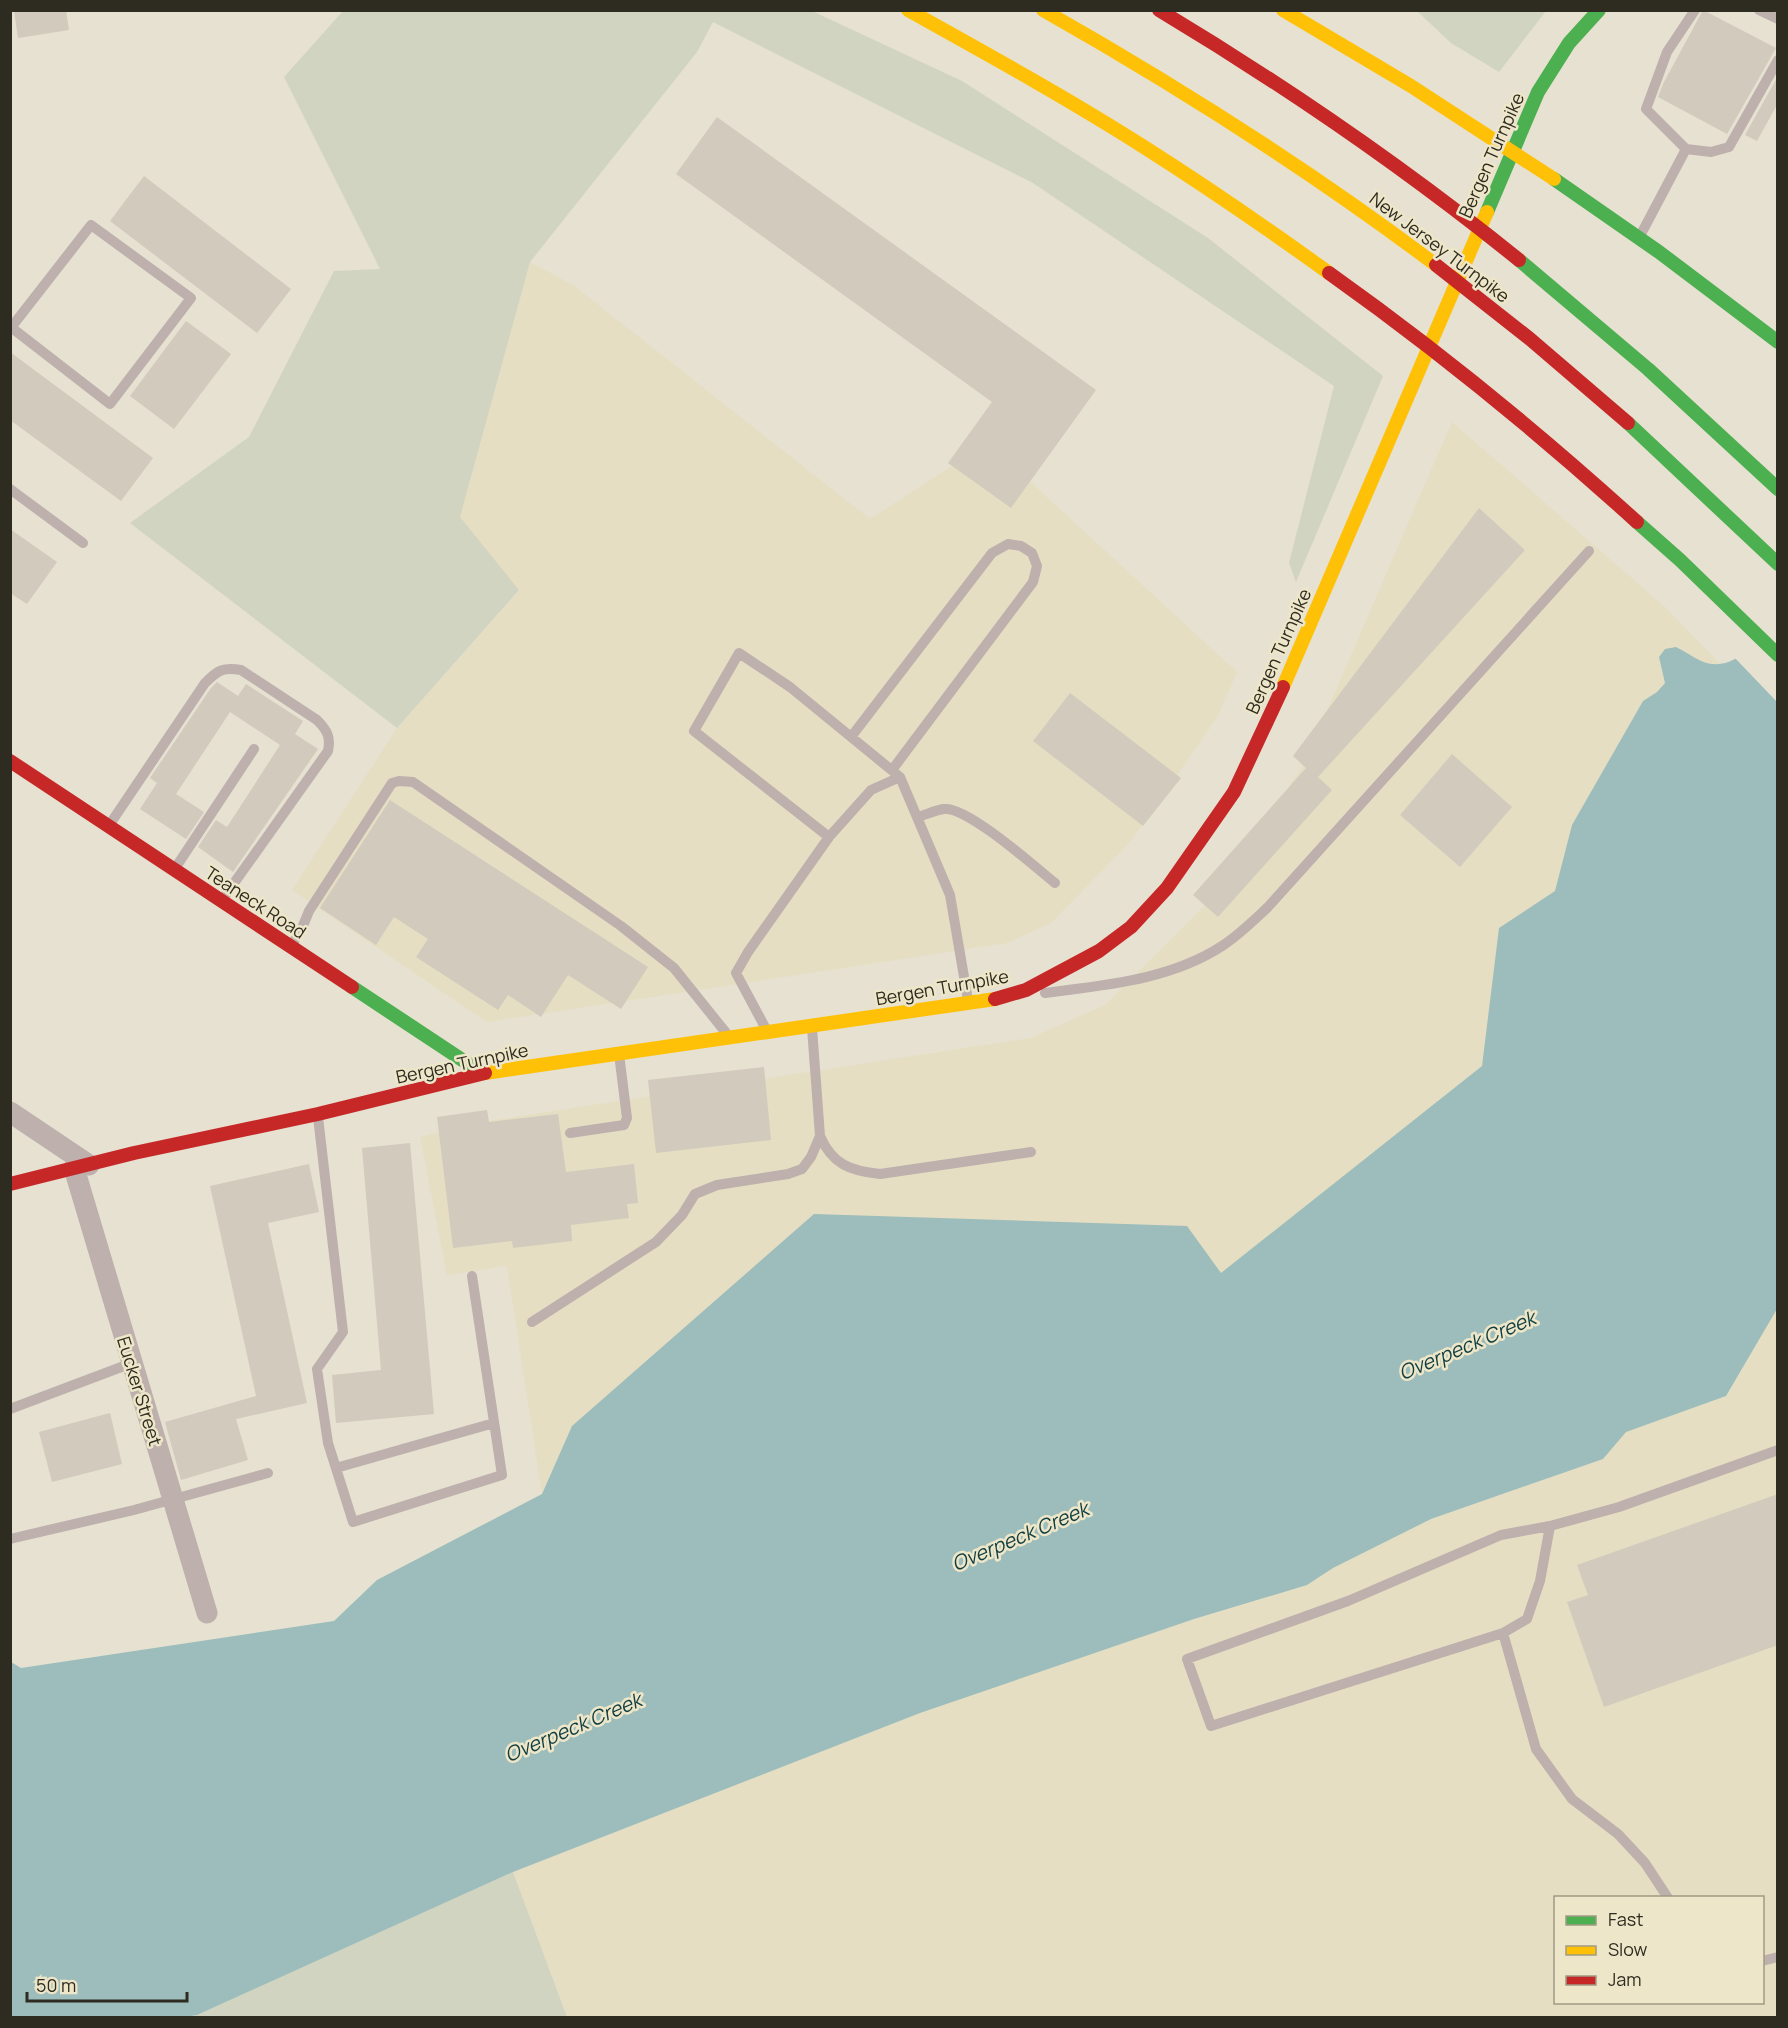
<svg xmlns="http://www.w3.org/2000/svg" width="1788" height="2028" viewBox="0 0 1788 2028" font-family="Manrope,sans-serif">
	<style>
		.built { fill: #e5dec2; fill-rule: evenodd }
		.green { fill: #d1d4c0 }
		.water { fill: #9cbdbb }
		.pier { fill: #e6e1d0 }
		.building { fill: #d2cabd }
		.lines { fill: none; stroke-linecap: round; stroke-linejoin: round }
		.lane { stroke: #bdb0ad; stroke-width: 10 }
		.street { stroke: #bdb0ad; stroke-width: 21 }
		.fast { stroke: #4caf50; stroke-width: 14 }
		.slow { stroke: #ffc107; stroke-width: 14 }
		.jam { stroke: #c62828; stroke-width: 14 }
		.labels { text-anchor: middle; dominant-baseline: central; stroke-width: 5; stroke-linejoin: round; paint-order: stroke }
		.street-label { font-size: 18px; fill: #2e2b20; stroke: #eee6c8 }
		.water-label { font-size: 20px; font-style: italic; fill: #0f3e42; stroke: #eee6c8 }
	</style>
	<rect width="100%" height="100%" fill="#e6e1d0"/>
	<path class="built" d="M530 262 573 285 870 519 988 443 1237 672 1218 716 1132 840 1051 923 1007 943 487 1022 292 890 397 728 519 591 460 517Z
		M1452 422 1665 607 1721 665 1702 662 1676 647 1659 656 1665 682 1657 692 1643 701 1572 825 1555 891 1499 928 1482 1066 1221 1274 572 1426 542 1494 507 1266 447 1275 420 1137 488 1121 1031 1038 1105 1005 1209 901 1303 766Z
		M1777 1309V2017H567L513 1872 920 1713 1194 1619 1307 1585 1333 1568 1431 1519 1603 1459 1625 1432 1726 1396ZM1556 1898H1762V2002H1556Z"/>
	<path class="green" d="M343 11H812L962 81 1208 238 1383 376 1296 582 1289 563 1334 386 1033 183 713 22 697 52 530 262 460 517 519 590 397 728 130 523 249 437 334 271 380 269 284 77Z
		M1417 11H1546L1499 72 1451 43Z
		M513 1872 567 2017 178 2018 197 2015Z"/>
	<path class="water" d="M1777 618V1309L1726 1396 1626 1432 1603 1459 1431 1519 1333 1568 1307 1585 1194 1619 920 1713 513 1872 197 2015 178 2018H11V1662L21 1668 334 1621 377 1580 542 1494 572 1426 814 1214 1187 1226 1221 1273 1482 1066 1499 928 1555 891 1572 825 1643 701 1657 692 1665 683 1659 657 1665 649 1676 647C1684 651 1693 657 1701 661 1735 675 1757 639 1777 618Z"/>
	<path class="pier" d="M1775 616 1778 619 1777 702 1734 657Z"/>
	<path class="building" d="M14 10H66L69 30 18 38Z
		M1703 10 1776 48 1727 134 1658 97 1663 84Z
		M1778 76V103L1757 141 1745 135Z
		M717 117 1096 390 1011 508 948 463 992 402 676 174Z
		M144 176 291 289 257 333 110 221Z
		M186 321 231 354 174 429 130 396Z
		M10 352 153 458 121 501 10 420Z
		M1479 508 1525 550 1318 777 1332 790 1218 917 1193 895 1306 768 1293 756Z
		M10 529 57 562 27 604 10 593Z
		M217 682 238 696 246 684 303 721 295 734 318 749 233 872 198 847 216 820 227 827 280 745 230 712 176 794 204 812 186 839 140 809 157 783 150 778 211 688Z
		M1070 693 1181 778 1143 826 1033 741Z
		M1452 754 1512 807 1460 867 1400 815Z
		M390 800 648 967 621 1009 568 975 541 1017 508 995 498 1010 416 957 428 939 394 917 376 945 320 908Z
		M764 1067 771 1140 656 1153 648 1080Z
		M487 1110 489 1122 558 1114 566 1172 634 1164 638 1203 627 1204 629 1218 571 1225 572 1241 513 1248 512 1241 453 1248 437 1117Z
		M410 1143 434 1414 336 1423 332 1375 381 1370 362 1148Z
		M309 1164 319 1212 268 1223 307 1403 236 1419 248 1460 181 1480 165 1422 256 1396 210 1186Z
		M110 1413 122 1464 52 1482 39 1432Z
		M1778 1494V1645L1604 1707 1567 1602 1588 1595 1577 1565Z"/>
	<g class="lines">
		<path class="lane" d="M1695 10 1667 52 1646 109 1686 149 1711 152 1729 147 1778 60
			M1759 10 1778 19
			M1640 236 1686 149
			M10 329 91 225 191 298 110 404 12 328
			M10 489 83 543
			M851 737 992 553 1008 544 1021 546 1032 553 1037 566 1033 582 892 770
			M900 777 871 790 829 837 694 731 739 653 790 687 900 777 950 895 968 1000
			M917 817C926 815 935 810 944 809 967 806 1035 867 1055 883
			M110 824 205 683C218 670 223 667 241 670L317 720C327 730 331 737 328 751L222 900
			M176 867 254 749
			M291 945 300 933 309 911 392 783 399 781 413 782 621 926 674 968 727 1034
			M1045 993C1105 985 1170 980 1222 946 1239 935 1253 921 1268 907L1589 551
			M812 1028 820 1136C832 1164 850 1171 880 1174L1031 1152
			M766 1029 736 973 748 952 829 837
			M318 1117 343 1332 317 1369 328 1443 353 1522 502 1475 472 1276
			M570 1133 624 1125 627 1118 619 1054
			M532 1322 656 1242 682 1215 695 1194 717 1185 788 1174 802 1169 811 1157 820 1136
			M10 1409 132 1363
			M336 1468 494 1423
			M1550 1526 1540 1581 1527 1619 1503 1633 1211 1726 1187 1659 1348 1601 1501 1535 1550 1526 1619 1507 1778 1450
			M10 1539 134 1510 268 1473
			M1503 1633 1536 1749 1572 1799 1618 1834 1645 1863 1668 1898
			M1762 1961 1778 1957"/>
		<path class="street" d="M10 1112 89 1165
			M74 1168 207 1613"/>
		<path class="fast" d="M1554 179 1659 252 1778 342
			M1487 212 1538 92 1569 43 1599 10
			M1519 260 1648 369 1778 489
			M1628 423 1778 564
			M1637 522 1680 560 1778 655
			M352 987 482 1073"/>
		<path class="slow" d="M908 10C987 54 1067 98 1144 147 1207 187 1268 229 1329 273
			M1043 10C1179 87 1311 171 1436 265
			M1283 10 1411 86 1554 179
			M1283 687 1487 212
			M485 1073 995 999"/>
		<path class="jam" d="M1159 10C1284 85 1405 168 1519 260
			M1436 265 1530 339 1628 423
			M1329 273C1436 349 1539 433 1637 522
			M10 761 352 987
			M995 999 1026 990 1099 951 1131 927 1167 888 1234 792 1283 687
			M10 1184 134 1153 318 1114 485 1073"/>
	</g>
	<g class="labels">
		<g class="street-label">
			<text transform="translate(1491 155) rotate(-66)">Bergen Turnpike</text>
			<text transform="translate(1440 247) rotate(37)">New Jersey Turnpike</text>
			<text transform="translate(1278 651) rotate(-66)">Bergen Turnpike</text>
			<text transform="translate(256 902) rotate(33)">Teaneck Road</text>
			<text transform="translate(942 987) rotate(-10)">Bergen Turnpike</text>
			<text transform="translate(462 1063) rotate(-12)">Bergen Turnpike</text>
			<text transform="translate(140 1391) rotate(73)">Eucker Street</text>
		</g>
		<g class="water-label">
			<text transform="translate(1467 1345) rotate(-23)">Overpeck Creek</text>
			<text transform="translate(1020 1536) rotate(-23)">Overpeck Creek</text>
			<text transform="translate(573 1727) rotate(-23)">Overpeck Creek</text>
		</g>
	</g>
	<rect width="1788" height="2028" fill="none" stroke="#2e2b20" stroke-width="24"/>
	<rect x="1554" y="1896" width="210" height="108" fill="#eee6c8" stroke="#a19b85" stroke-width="1.5"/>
	<rect x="1566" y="1916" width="30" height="9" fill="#4caf50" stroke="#a19b85" stroke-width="1.5"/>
	<text x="1608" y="1926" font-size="18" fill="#2e2b20">Fast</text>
	<rect x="1566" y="1946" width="30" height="9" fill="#ffc107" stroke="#a19b85" stroke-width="1.5"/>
	<text x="1608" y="1956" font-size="18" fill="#2e2b20">Slow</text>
	<rect x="1566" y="1976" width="30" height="9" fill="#c62828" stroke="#a19b85" stroke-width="1.5"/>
	<text x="1608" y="1986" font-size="18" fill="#2e2b20">Jam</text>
	<path d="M27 1992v9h160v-9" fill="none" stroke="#2e2b20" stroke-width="3"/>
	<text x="36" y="1992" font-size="18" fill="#2e2b20" stroke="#eee6c8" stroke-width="4.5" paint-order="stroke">50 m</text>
</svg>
